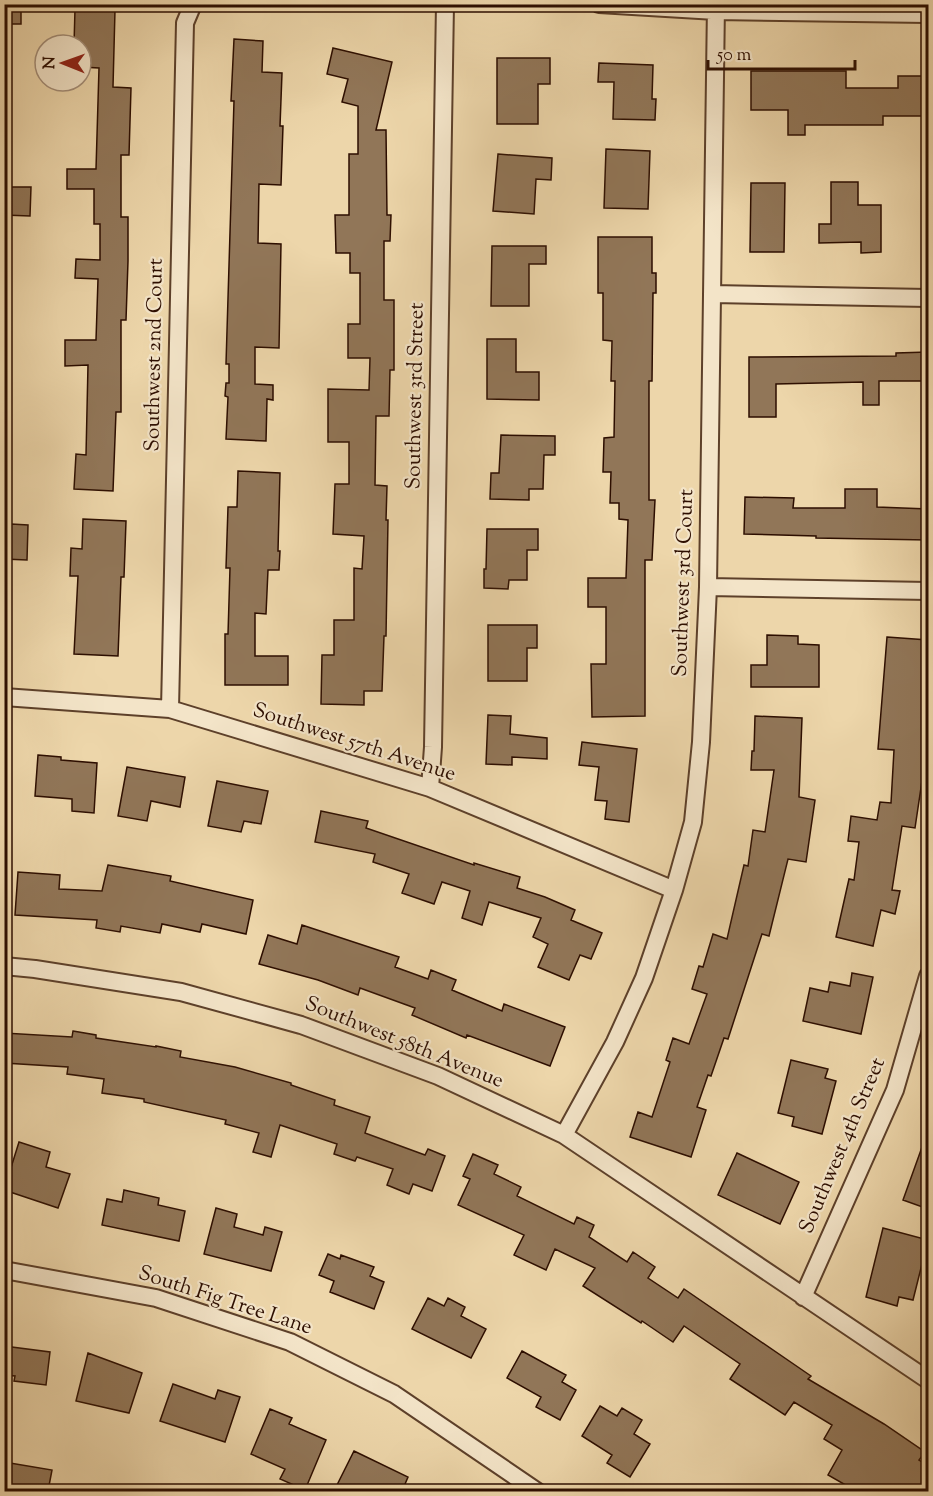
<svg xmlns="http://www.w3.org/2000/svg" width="933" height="1496" viewBox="0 0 933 1496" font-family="'Sorts Mill Goudy',serif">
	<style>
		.building { fill: #917658; stroke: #2d0e00; stroke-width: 1.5 }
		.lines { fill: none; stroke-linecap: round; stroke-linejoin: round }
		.street-casing { stroke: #5d402a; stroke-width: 20 }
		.street { stroke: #f3e4c8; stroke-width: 16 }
		.labels { text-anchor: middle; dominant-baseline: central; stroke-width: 4.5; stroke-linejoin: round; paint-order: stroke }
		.street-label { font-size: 21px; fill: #2d0e00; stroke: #f3e4c8 }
	</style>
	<rect width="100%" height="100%" fill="#edd6aa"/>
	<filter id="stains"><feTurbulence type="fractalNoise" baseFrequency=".00333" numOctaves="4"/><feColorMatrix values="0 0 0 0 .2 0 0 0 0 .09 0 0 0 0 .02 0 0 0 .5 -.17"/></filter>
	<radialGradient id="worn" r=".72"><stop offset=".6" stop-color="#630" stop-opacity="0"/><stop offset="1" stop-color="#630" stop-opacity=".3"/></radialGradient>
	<path class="building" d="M4 4H21V24H4Z
		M75 9 115 10 113 87 131 88 129 155H121V217H128V261L126 320H121V412H116L113 491 74 489 76 454 86 455 88 365 65 366V340H96L98 279 75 278 76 259 100 260V224H94V189H67V169H96L99 68 81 67V45H74Z
		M234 39 263 41 262 72 282 73 280 126H283L281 185 259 184 258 243 281 244 279 348 255 347V384L273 385V400L267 399 266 441 226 439 228 397 225 396 226 383H229V364H226L234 101H231Z
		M333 48 392 62 376 130H386L387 215H391L390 241H384V300H394V370H390L389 416H376L375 485 387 486 386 520H388L386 636H384L382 691H364V705L321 704 322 655H334V620H354V568L362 569 364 536 333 534 335 484H349V442H328V389L369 390 370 358H348V324H360V273H350V253H336L335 215H349V154H358V106L342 102 348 79 327 74Z
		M497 58H550V84H538V124H497Z
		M599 63 653 65 652 99H656L655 120 613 119 614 82H598Z
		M751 71H846V88H898V76H922V82H928V116H883V125H805V135H788V110H751Z
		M606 149 650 151 648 209 604 208Z
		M498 154 552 158 551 180 536 179 534 214 493 211Z
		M831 182H858V205H881V252L861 253V242L819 243V224H831Z
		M751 183H785L784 252H750Z
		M4 187H31L30 216 4 215Z
		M598 237H652V273H656V293H653L652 381H649V500H655L652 560H645V716L592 717 591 664H606V607H588V578H626L628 520 619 519V503H610L611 472H603L604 438 614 437 615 381H611L612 341 603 340V293H598Z
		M492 246H546V264H529V306H491Z
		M487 339H516V372H539V400L487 399Z
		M928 352V381H879V405H863V382L776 384V417H749V357L896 356V353Z
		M501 435 555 436V455H544L543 489H529V500L490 499 491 473H499Z
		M238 471 280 473 278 551H280L279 570H268L266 614 255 613V656H288V685H225V634H228L230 568H226L228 507H237Z
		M845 489H877V507L928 509V540L816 538V536L744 534 745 497 794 498 793 508H845Z
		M83 519 126 521 124 577H121L118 656 74 654 78 576H70L71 548 82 549Z
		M11 524 28 525 27 560 4 559V531H10Z
		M487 529H538V550H527V580H509L508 589 484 588V569H486Z
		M488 625H537V648H527V681H488Z
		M767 635 798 636V644L819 645V687H751V665H767Z
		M887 637 928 640V759L927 782 922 781 915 828 902 826 892 890 900 891 895 914 881 910 873 946 836 937 849 879 854 880 859 842 848 841 851 816 877 820 880 802 891 803 894 750 878 749Z
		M488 715 511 716 510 734 547 738V759L512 757V765L486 764Z
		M755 716 802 718 799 797 815 800 806 862 788 859 769 936 762 934 728 1039 724 1038 711 1076 708 1075 697 1107 706 1110 691 1157 630 1137 638 1112 652 1117 670 1062 666 1060 673 1038 689 1044 707 994 692 989 699 966 703 967 713 934 727 939 744 865 748 866 753 830 765 832 774 770H751L752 751H754Z
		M582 742 637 749 629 822 605 819 607 801 595 800 599 767 579 765Z
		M38 755 61 757V760L97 763 94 813 72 811V799L35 796Z
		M127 767 185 777 180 807 151 801 147 821 118 816Z
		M217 781 268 791 261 824 244 821 241 832 208 826Z
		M321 811 368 821 366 828 474 865V863L520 877 517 888 545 897 575 910 571 920 602 933 591 959 580 955 569 980 538 967 548 944 533 937 541 918 489 902 482 925 462 918 470 891 442 882 434 904 402 893 409 874 373 862 375 854 315 842Z
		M108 865 171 876 170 881 253 900 246 934 202 924 200 932 162 924 160 933 121 926 120 932 96 928 97 920 15 915 18 872 60 875 59 889 102 891Z
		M302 925 399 957 395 967 428 979 431 970 456 980 452 990 502 1011 504 1004 565 1027 550 1066 467 1035 466 1038 412 1015 415 1008 360 988 358 995 318 980 259 964 268 935 297 944Z
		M852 973 873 977 861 1034 803 1021 810 988 828 992 830 982 850 986Z
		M73 1031 96 1035V1038L156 1047V1046L181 1051 180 1057 235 1067 291 1083V1085L335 1100 334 1105 370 1117 365 1133 425 1155 428 1149 445 1156 432 1191 413 1184 409 1194 387 1185 393 1169 357 1157 355 1161 334 1154 337 1144 280 1125 271 1157 253 1152 259 1133 225 1124 226 1120 144 1102V1099L102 1093 104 1079 67 1074 68 1067 4 1063V1033L72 1037Z
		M791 1060 828 1069 825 1078 836 1081 822 1134 792 1126 794 1117 778 1113Z
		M926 1136H928V1209L903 1200Z
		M19 1142 50 1152 46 1167 70 1174 58 1208 4 1190Z
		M737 1153 799 1182 780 1224 718 1195Z
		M473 1154 498 1165 494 1174 521 1187 517 1196 574 1224 577 1217 594 1225 589 1237 627 1262 633 1252 655 1267 648 1278 678 1298 684 1289 811 1376 808 1379 884 1424 925 1452 919 1460 928 1466V1491H856L828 1475 842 1450 824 1439 832 1425 794 1402 785 1415 730 1379 740 1364 684 1326 673 1342 642 1321 641 1323 583 1286 595 1268 555 1249 546 1270 514 1255 524 1235 458 1205 470 1179 463 1176Z
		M124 1190 159 1198 158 1205 185 1211 179 1241 102 1225 107 1199 122 1202Z
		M216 1208 237 1214 234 1227 263 1235 265 1227 282 1232 271 1271 204 1254Z
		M883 1228 928 1240 913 1300 899 1297 897 1306 866 1297Z
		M328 1254 340 1259 341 1255 374 1267 370 1276 384 1282 374 1309 330 1292 334 1281 319 1275Z
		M428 1298 444 1306 448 1298 465 1307 461 1316 486 1329 471 1358 412 1329Z
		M4 1346 50 1352 46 1385 14 1381 15 1376 4 1375Z
		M522 1351 566 1375 562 1382 576 1390 560 1420 536 1407 541 1397 507 1378Z
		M88 1353 142 1373 129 1413 76 1401Z
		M173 1384 215 1399 218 1390 240 1397 225 1442 160 1421Z
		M600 1406 617 1416 622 1408 642 1420 634 1434 650 1444 630 1477 607 1463 612 1455 582 1436Z
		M270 1409 292 1418 289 1424 326 1440 305 1490 280 1479 285 1469 251 1454Z
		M354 1451 408 1477 402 1491H334Z
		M4 1462 52 1470 48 1491H4Z"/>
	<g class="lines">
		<defs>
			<path id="street" d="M599 4 716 11 928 14
				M713 294 928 298
				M708 587 928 591
				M4 697 170 709 430 788 674 890
				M170 709 185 23 193 4
				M430 788 433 747 445 4
				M4 966 35 969 181 992 301 1025 438 1076 564 1135 928 1380
				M564 1135 615 1042 644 978 674 890 693 822 701 742 708 587 716 4
				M4 1270 156 1298 290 1342 394 1394 538 1492
				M803 1297 895 1090 928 976"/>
		</defs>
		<use href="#street" class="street-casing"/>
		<use href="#street" class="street"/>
	</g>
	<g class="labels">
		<g class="street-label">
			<text transform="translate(155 355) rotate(-89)">Southwest 2nd Court</text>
			<text transform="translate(416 396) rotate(-89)">Southwest 3rd Street</text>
			<text transform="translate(684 583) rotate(-88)">Southwest 3rd Court</text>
			<text transform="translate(354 743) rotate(18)">Southwest 57th Avenue</text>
			<text transform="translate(404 1043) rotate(22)">Southwest 58th Avenue</text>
			<text transform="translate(843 1146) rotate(-67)">Southwest 4th Street</text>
			<text transform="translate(225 1301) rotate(18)">South Fig Tree Lane</text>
		</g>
	</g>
	<rect width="933" height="1496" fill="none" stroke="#edd6aa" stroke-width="24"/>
	<rect x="6" y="6" width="921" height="1484" fill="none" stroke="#2d0e00" stroke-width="3"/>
	<rect x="12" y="12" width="909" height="1472" fill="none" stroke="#2d0e00" stroke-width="1.5"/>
	<g transform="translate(63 63) rotate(271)"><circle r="28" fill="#f3e4c8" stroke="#a48e78" stroke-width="1.5"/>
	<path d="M0-4.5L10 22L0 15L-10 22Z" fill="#8f2418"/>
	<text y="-9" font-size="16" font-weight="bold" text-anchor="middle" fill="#2d0e00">N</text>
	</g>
	<path d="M708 60v9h147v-9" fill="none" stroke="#2d0e00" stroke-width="3"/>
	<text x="717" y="60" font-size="18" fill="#2d0e00" stroke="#f3e4c8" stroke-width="4.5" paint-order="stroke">50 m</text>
	<rect width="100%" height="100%" filter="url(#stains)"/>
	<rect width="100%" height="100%" fill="url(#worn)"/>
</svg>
